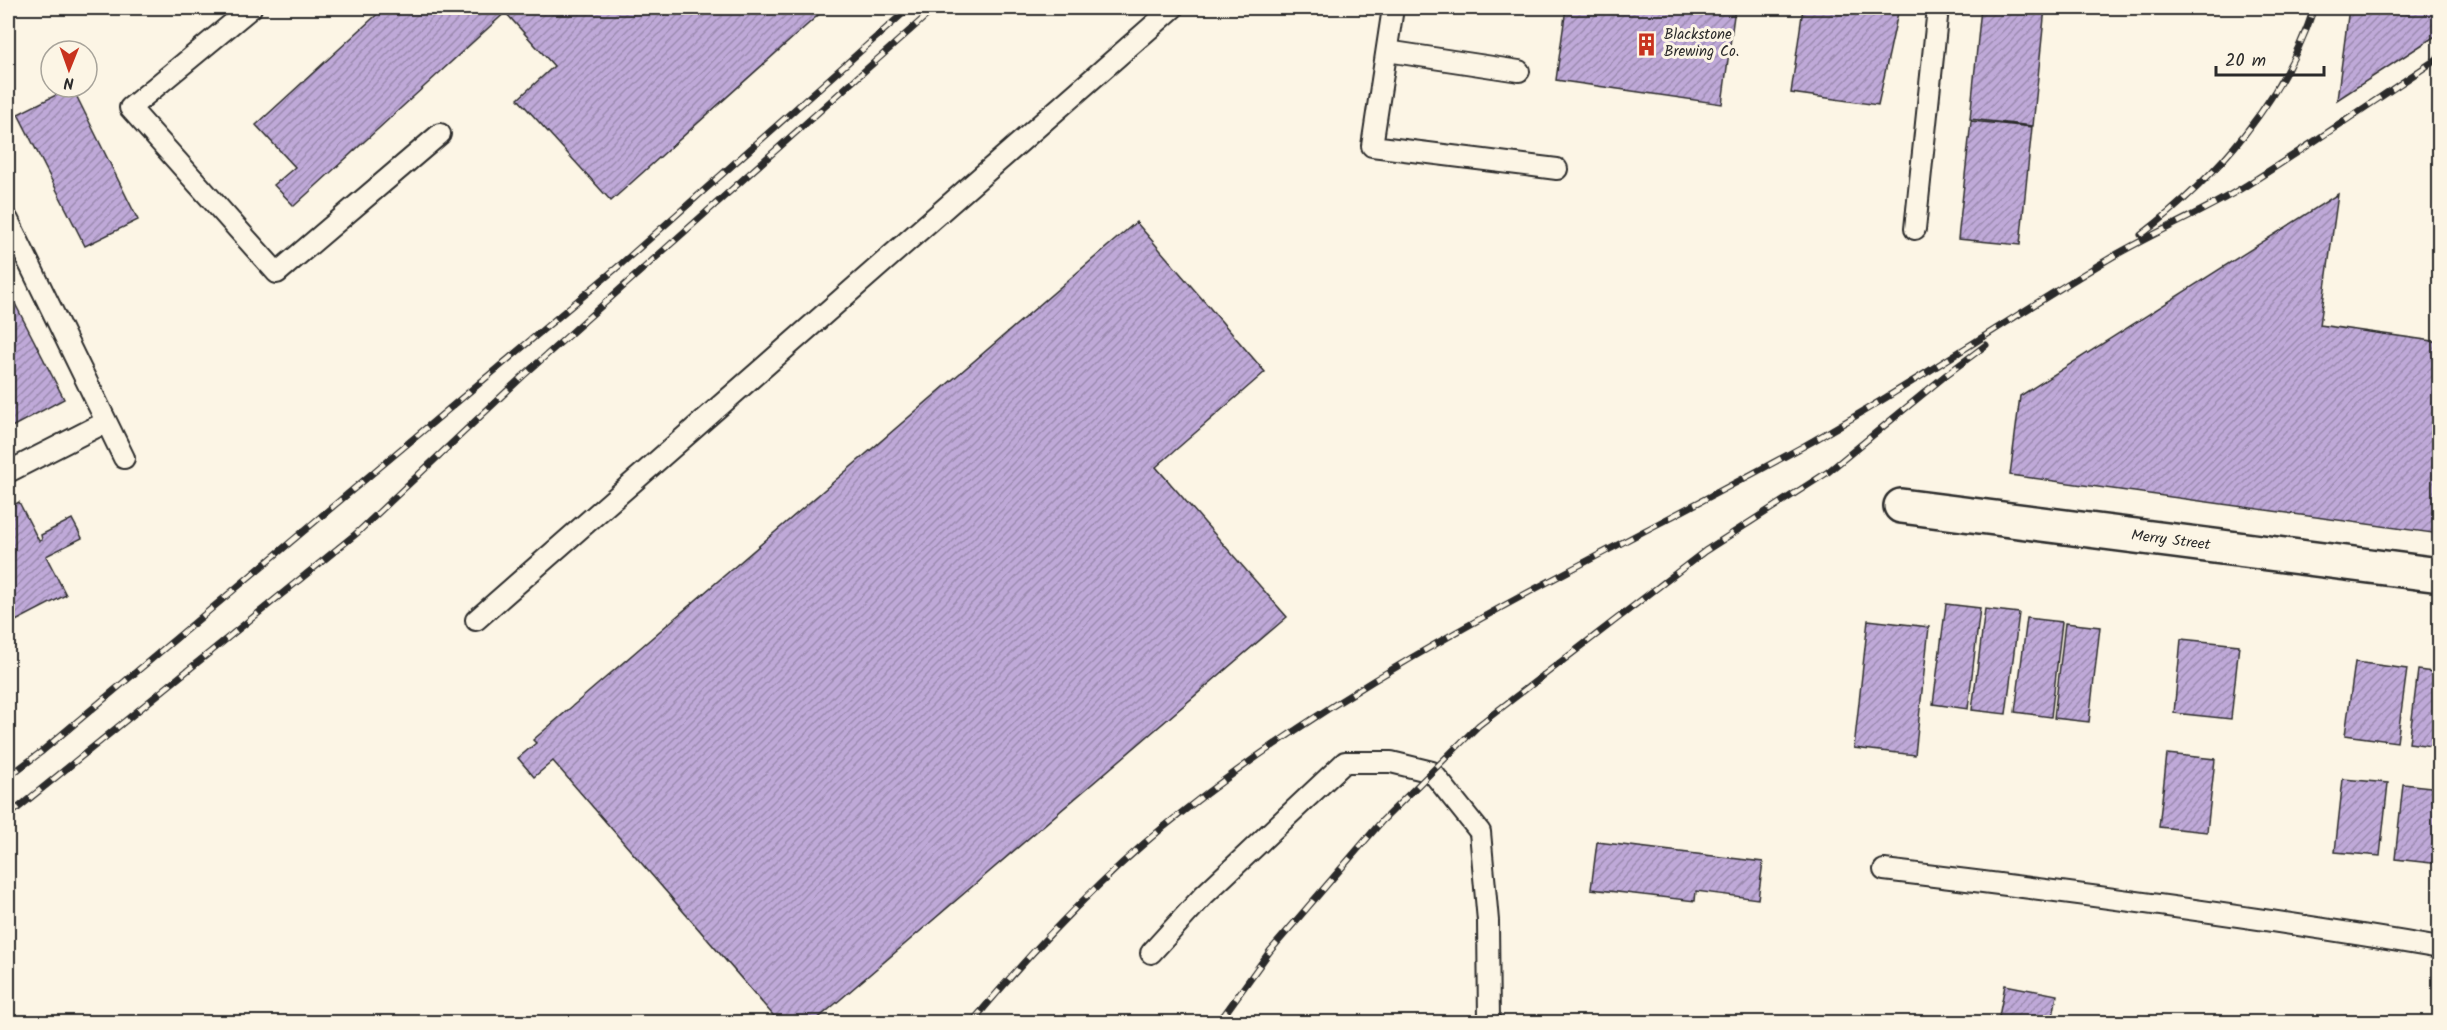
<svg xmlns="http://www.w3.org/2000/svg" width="2447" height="1030" viewBox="0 0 2447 1030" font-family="Kalam,sans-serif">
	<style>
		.building { fill: url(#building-hatch); stroke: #2b2b2b; stroke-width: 1.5 }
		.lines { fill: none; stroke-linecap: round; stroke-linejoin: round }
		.service-casing { stroke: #2b2b2b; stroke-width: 24 }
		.minor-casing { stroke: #2b2b2b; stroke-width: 38 }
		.service { stroke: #fcf5e5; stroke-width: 20 }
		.minor { stroke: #fcf5e5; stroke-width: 33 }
		.rail-casing { stroke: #2b2b2b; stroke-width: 7 }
		.rail { stroke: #fcf5e5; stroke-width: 4.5; stroke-dasharray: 14; stroke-linecap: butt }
		.labels { text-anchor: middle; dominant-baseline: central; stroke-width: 6; stroke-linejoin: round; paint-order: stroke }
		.poi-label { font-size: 15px; fill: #2b2b2b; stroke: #fcf5e5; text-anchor: start }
		.street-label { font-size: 15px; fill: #2b2b2b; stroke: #fcf5e5 }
	</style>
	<defs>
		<pattern id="building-hatch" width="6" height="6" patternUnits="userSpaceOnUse" patternTransform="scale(1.5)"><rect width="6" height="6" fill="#bfa9d8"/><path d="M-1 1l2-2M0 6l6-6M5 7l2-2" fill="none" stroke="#9b8aaf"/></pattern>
	</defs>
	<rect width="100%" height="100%" fill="#fcf5e5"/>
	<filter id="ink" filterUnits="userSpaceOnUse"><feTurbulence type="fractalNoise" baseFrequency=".0167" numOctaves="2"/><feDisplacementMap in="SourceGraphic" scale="12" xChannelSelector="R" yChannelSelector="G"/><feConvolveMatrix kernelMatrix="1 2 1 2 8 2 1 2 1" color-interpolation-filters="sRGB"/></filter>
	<g filter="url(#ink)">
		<path class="building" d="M384 8H510L294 206 274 185 295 167 256 125Z
			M510 8H826L611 201 518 99 554 66 505 12Z
			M1566 8H1735L1722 104 1556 80Z
			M1803 8H1899L1878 105 1791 93Z
			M1981 8H2045L2033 126 1970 119Z
			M2349 8H2440V33L2337 100Z
			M72 87 138 220 85 246 18 114Z
			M1971 121 2032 127 2020 245 1958 239Z
			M2338 194 2320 325 2440 342V534L2010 475 2020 396Z
			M1136 222 1265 372 1156 467 1287 617 814 1022H779L553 761 534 777 518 758 536 743 533 740Z
			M8 290 64 399 8 429Z
			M19 502 39 541 42 540 41 535 72 519 82 538 46 556 66 595 8 625V508Z
			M1946 604 1980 608 1968 709 1933 704Z
			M1985 609 2019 613 2006 714 1972 710Z
			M2027 618 2062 622 2051 717 2015 712Z
			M1868 620 1929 627 1915 755 1854 748Z
			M2065 623 2100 627 2089 722 2054 718Z
			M2181 639 2239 645 2231 719 2174 713Z
			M2355 662 2407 669 2397 742 2345 735Z
			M2418 670 2440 673V747L2409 743Z
			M2167 754 2215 759 2207 832 2159 827Z
			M2343 779 2388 783 2380 856 2335 852Z
			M2403 784 2440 788V864L2395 859Z
			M1597 842 1763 862 1758 899 1696 891 1695 901 1591 889Z
			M2005 985 2057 995 2052 1022H1998Z"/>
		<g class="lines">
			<defs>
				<path id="service" d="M251 8 130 108 277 273 440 134
					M1393 8 1372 146 1557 169
					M1387 51 1519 71
					M8 220 124 458
					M1915 229 1938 8
					M8 472 106 422
					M476 620 1173 8
					M1884 870C2070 892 2255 916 2440 948
					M1151 953 1204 895 1345 762H1391L1432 772 1480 832 1488 921 1489 1022"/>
				<g id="minor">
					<path id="s1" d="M1901 506 2440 575"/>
				</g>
			</defs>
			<use href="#service" class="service-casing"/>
			<use href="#minor" class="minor-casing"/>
			<use href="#service" class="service"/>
			<use href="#minor" class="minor"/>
			<defs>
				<path id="rail" d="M2141 235C2217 177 2284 100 2314 8
					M8 777 41 752 620 265 909 8
					M8 816 357 533 523 376 935 8
					M972 1022C1036 946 1106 871 1185 810 1374 661 1594 561 1804 446 1907 388 2005 321 2107 260 2152 233 2202 213 2247 185 2312 144 2376 100 2440 57
					M1219 1022 1270 951 1382 821 1479 725 1705 551 1828 472 1946 375 1986 345"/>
			</defs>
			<use href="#rail" class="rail-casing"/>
			<use href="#rail" class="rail"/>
		</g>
	</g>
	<defs>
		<symbol id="building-bare" viewBox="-9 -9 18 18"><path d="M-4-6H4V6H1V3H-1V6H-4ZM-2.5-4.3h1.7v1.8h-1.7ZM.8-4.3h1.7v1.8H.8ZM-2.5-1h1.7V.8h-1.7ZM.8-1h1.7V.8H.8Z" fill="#c8321e" stroke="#fcf5e5" stroke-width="2.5" paint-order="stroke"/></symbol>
	</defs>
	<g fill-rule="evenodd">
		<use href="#building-bare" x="1630" y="28" width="33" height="33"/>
	</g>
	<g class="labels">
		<g class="poi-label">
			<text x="1664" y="35">Blackstone<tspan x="1664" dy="17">Brewing Co.</tspan></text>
		</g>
		<g class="street-label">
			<text stroke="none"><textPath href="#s1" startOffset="272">Merry Street</textPath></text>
		</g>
	</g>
	<rect width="2447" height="1030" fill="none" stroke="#fcf5e5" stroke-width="30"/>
	<rect x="15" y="15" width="2417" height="1000" fill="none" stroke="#2b2b2b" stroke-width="2" filter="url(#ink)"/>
	<g transform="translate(69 69) rotate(181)"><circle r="28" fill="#fcf5e5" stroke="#a8a49b" stroke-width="1.5"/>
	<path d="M0-4.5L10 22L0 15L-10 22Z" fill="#c8321e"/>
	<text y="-9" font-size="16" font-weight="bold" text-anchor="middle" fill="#2b2b2b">N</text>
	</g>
	<path d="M2216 66v9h108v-9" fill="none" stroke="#2b2b2b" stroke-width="3"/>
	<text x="2225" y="66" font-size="18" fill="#2b2b2b" stroke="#fcf5e5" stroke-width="4.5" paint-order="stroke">20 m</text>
</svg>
